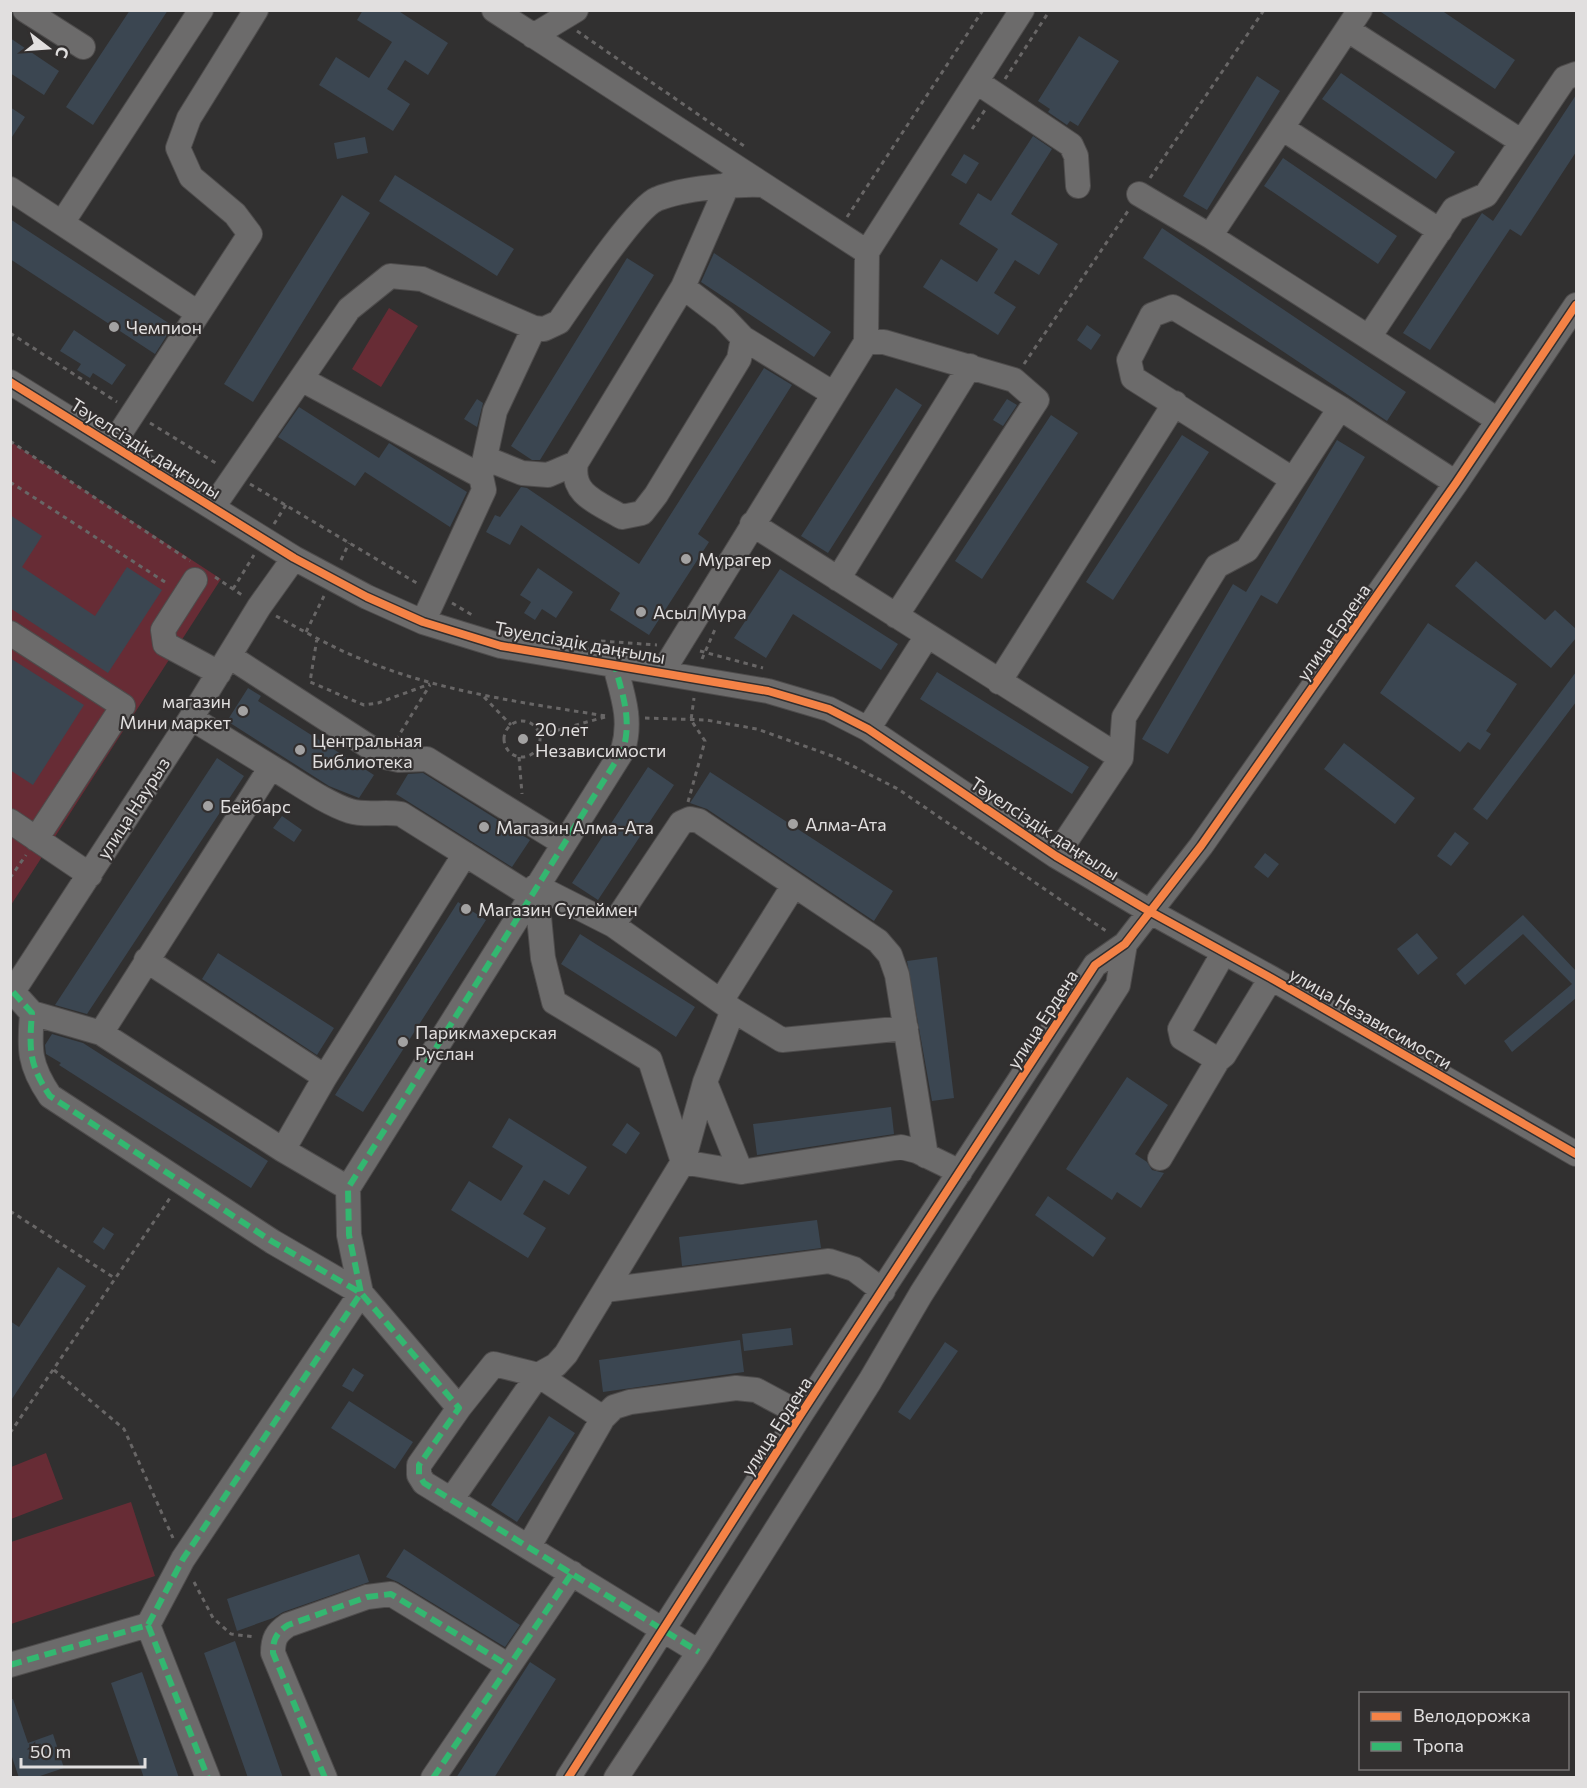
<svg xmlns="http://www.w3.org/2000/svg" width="1587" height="1788" viewBox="0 0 1587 1788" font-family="Commissioner,sans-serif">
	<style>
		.green { fill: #672c35 }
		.building { fill: #3b4651 }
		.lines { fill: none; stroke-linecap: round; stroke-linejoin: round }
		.minor-casing { stroke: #4e4c4c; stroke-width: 26 }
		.path { stroke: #686666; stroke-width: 3; stroke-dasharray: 4.5 4.5; stroke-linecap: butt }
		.minor { stroke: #6c6b6b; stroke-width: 24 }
		.quiet { stroke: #33b770; stroke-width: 6; stroke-dasharray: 12 6; stroke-linecap: butt }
		.cycleway-casing { stroke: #322f2f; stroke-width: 11 }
		.cycleway { stroke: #f48246; stroke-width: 8 }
		.poi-dot { fill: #a3a2a2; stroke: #322f2f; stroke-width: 2 }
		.labels { text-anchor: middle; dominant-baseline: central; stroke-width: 4.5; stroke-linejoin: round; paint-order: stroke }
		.poi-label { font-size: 18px; fill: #e1dfdf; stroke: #322f2f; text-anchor: start }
		.street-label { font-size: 18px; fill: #e1dfdf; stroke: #322f2f }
	</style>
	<rect width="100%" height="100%" fill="#313030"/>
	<path class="green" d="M389 308 418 326 381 387 352 369Z
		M11 442 221 579 11 905Z
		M46 1453 63 1499 11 1519V1467Z
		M131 1502 155 1576 11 1624V1542Z"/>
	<path class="building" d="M130 10H168L93 125 66 107Z
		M363 10H397L448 43 428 75 405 60 387 89 410 104 393 131 319 85 336 57 369 78 392 42 357 20Z
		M1378 10H1441L1515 60 1495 89Z
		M1079 36 1119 61 1078 126 1070 121 1067 125 1048 112 1050 109 1038 101Z
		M10 38 59 71 44 95 10 73Z
		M1341 73 1455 152 1436 179 1322 99Z
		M1257 76 1280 91 1207 210 1183 196Z
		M1576 95V152L1521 236 1510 229 1430 350 1403 333 1482 213 1493 221Z
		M10 107 25 117 10 140Z
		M1033 136 1052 149 1011 214 1058 244 1039 275 1015 260 994 293 1016 307 998 335 923 287 941 259 977 282 998 249 959 224 978 193 991 201Z
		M365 137 368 153 337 159 334 143Z
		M964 154 979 163 966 184 951 175Z
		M1283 158 1397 236 1378 264 1264 186Z
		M395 175 514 249 497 276 379 201Z
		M342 195 370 213 253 402 224 384Z
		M10 219 173 326 155 354 10 259Z
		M1162 228 1406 392 1387 421 1143 258Z
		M714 253 831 332 814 357 701 282Z
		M627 258 654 275 540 460H532L511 446Z
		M1087 325 1101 335 1091 350 1077 340Z
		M74 330 126 365 112 385 93 373 90 378 77 370 81 364 60 351Z
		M764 368 792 385 698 534 709 542 649 635 610 610 620 593 521 525 510 545 486 532 495 515 500 517 521 487 527 488 639 564Z
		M896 388 922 405 828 553 801 536Z
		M477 399 483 403 477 427 464 419Z
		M1007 399 1017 405 1003 426 993 420Z
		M299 407 379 458 389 443 467 492 450 527 365 472 355 486 278 437Z
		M1051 415 1078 433 982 579 955 561Z
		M1182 435 1209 452 1113 600 1086 582Z
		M1337 440 1365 457 1277 604 1261 595 1168 754 1142 739 1233 584 1246 592Z
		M10 515 42 536 22 567 95 616 127 567 162 590 108 673 10 608Z
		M1476 561 1545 620 1555 610 1576 629V638L1551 668 1455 586Z
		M538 568 573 592 556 618 542 609 535 620 524 613 531 602 520 595Z
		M780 569 898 644 881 670 793 614 766 658 734 638Z
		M1428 623 1517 684 1486 731 1491 734 1480 750 1468 742 1460 752 1380 693Z
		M10 658 84 705 33 785 10 770Z
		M937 672 1089 767 1072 794 920 699Z
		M1576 672V702L1487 820 1473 809Z
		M248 688 261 696 258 701 374 775 359 798 329 786 227 721Z
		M1344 743 1415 798 1395 824 1324 769Z
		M217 758 244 776 87 1014 55 1005Z
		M648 767 674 785 598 900 572 883Z
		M710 772 893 891 874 921 707 809 690 803Z
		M423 773 530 840 512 867 396 794 408 774Z
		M282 816 302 830 294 842 273 828Z
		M1455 832 1469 843 1451 866 1437 856Z
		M1265 853 1279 864 1268 878 1254 867Z
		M458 902 486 920 363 1112 335 1095Z
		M1523 915 1576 971V998L1512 1052 1504 1041 1572 984 1523 934 1465 985 1456 974Z
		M1417 933 1438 958 1418 975 1397 949Z
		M580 934 695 1007 676 1037 561 964Z
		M218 953 334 1028 317 1055 202 979Z
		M937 957 954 1098 932 1101 907 961Z
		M52 1034 83 1043 268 1161 251 1188 59 1065 61 1063 46 1054 45 1045Z
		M1127 1077 1168 1105 1135 1154 1147 1162 1152 1170 1164 1173 1141 1208 1117 1192 1112 1200 1066 1169Z
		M891 1107 894 1134 757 1155 753 1124Z
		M509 1118 587 1167 569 1195 544 1180 523 1214 546 1228 528 1258 451 1210 469 1181 501 1201 523 1166 492 1147Z
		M627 1123 640 1133 626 1154 612 1145Z
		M1048 1196 1106 1238 1093 1257 1035 1215Z
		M817 1220 821 1248 682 1266 679 1237Z
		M103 1227 114 1234 104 1250 93 1242Z
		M58 1267 86 1286 10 1402V1321L19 1327Z
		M791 1328 793 1345 744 1351 742 1334Z
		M740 1340 744 1372 603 1392 599 1360Z
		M945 1342 958 1351 910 1420 898 1412Z
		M353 1368 364 1375 353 1392 342 1386Z
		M349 1401 413 1442 395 1469 331 1428Z
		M549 1416 575 1433 517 1522 491 1505Z
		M404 1549 520 1625 505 1647 398 1582 386 1577Z
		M359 1554 369 1582 283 1612 273 1618 237 1631 227 1599Z
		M235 1641 283 1778H248L204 1653Z
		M530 1662 556 1679 494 1778H456Z
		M142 1672 179 1778H144L111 1683Z
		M10 1699H13L28 1743 53 1734 64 1768 34 1778H19L10 1751Z"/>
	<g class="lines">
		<defs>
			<path id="minor" d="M25 10 83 47
				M494 10 867 252
				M1348 30 1522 142
				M533 36 576 10
				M977 82 1071 145 1076 156 1078 186
				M1282 128 1440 231
				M728 184 683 287 576 463C570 495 599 503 622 517L642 513 656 495 739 359 743 338
				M10 189 198 313
				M1139 194 1210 236 1498 420
				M62 223 201 10
				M1210 236 1360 10
				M683 287 724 318 743 338 834 394
				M1369 337 1454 209 1486 195 1565 78 1576 74
				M866 342H884L1014 380 1037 400 896 616
				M301 379 481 476 484 490 423 622
				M10 382 294 558 367 597 423 622 501 646 768 691 829 709 868 729 1056 856 1149 911 1271 978 1576 1154
				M113 444 250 234 235 214 191 177 178 148 189 118 256 10
				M485 458 522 473 548 475 576 463
				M481 476 495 411 534 328
				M1292 479 1133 378 1129 360 1152 315 1173 307 1340 408 1456 483
				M213 507 349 309 390 276 422 279 534 328 544 329 559 322C575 299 636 207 657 199 684 188 733 184 763 185
				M752 524 1121 758
				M838 579 970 366
				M195 580 163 630 165 644 219 673
				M10 633 123 706 36 839
				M229 656 385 757 399 760 427 759 563 843
				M663 671 866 342 867 252 1022 10
				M999 682 1175 403
				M191 718 271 767 101 1033 283 1150 325 1077 465 854
				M868 729 927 636
				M271 767C295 781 325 803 350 811 366 816 384 811 401 814L530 895
				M10 821 90 875
				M1056 856 1121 758 1124 717 1217 566 1247 550 1340 408
				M613 925 536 886 543 958 554 1002 650 1060 683 1162 741 1172 901 1147 917 1151 960 1172
				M1224 952 1180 1029 1182 1038 1218 1060 1224 1055 1271 978
				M146 960 325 1077
				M13 992 32 1013C29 1050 29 1065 50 1096L273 1242 361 1293 459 1408
				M10 996 191 718 259 607 294 558
				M721 1001 794 885
				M32 1013 101 1033
				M906 1028 782 1040 733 1010 613 925 681 823 690 819 699 821 878 941 890 955 897 975 926 1156
				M705 1082 741 1172
				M283 1150 348 1188
				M1160 1158 1218 1060
				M605 1290 829 1261 854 1269 883 1291
				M451 1500 538 1375 603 1418
				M529 1546 603 1418 614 1407 630 1402 736 1388 756 1390 801 1414
				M148 1625 208 1778
				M699 1652 424 1483 419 1475V1465L459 1408 494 1364 538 1375 556 1365 566 1354 683 1162 705 1082 733 1010
				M10 1665 148 1625 183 1559 361 1293 349 1235 348 1188 623 750C632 720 623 696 615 666
				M325 1778 273 1653C273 1639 276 1633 288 1625L367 1597 391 1594 509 1666
				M433 1778 572 1573
				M568 1778 801 1414 1095 965 1125 944 1201 846 1456 483 1576 305
				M616 1778 699 1652 870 1381 921 1294 1118 985 1125 944"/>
		</defs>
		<use href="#minor" class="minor-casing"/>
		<path class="path" d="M577 31 744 146
			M1005 79 1050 10
			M972 129 985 110
			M1150 178 1264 10
			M847 217 983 10
			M10 333 117 402
			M1024 364 1128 211
			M150 423 219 465
			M10 441 190 561
			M10 482 168 584
			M250 484 420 585
			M274 524 286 505
			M341 560 349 543
			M215 577 242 595
			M233 589 254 555
			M452 603 472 615
			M276 616C305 632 335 649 366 661 442 692 525 703 606 716
			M306 632 324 596
			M317 638 310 682 364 705 378 703 430 684
			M601 641 657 645
			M700 651 763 668
			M702 659 716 627
			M484 697 511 725
			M645 718 706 720 757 729 835 757 898 789 1109 933
			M504 739a18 18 0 1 1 36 0a18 18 0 1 1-36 0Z
			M540 735 605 717
			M396 740 430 685
			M519 757 522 794
			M688 802 705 741 691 720 694 698
			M10 878 26 855
			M10 1211 116 1279
			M54 1370 124 1429 173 1538
			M10 1433 170 1198
			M194 1582 213 1618 231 1634 255 1637"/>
		<use href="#minor" class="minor"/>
		<path class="quiet" d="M13 992 32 1013C29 1050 29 1065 50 1096L273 1242 361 1293 459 1408 419 1465V1475L424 1483 699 1652
			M148 1625 208 1778
			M10 1665 148 1625 183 1559 361 1293 349 1235 348 1188 623 750C632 720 623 696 615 666
			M325 1778 273 1653C273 1639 276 1633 288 1625L367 1597 391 1594 509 1666
			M433 1778 572 1573"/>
		<defs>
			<path id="cycleway" d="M10 382 294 558 367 597 423 622 501 646 768 691 829 709 868 729 1056 856 1149 911 1271 978 1576 1154
				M568 1778 801 1414 1095 965 1125 944 1201 846 1456 483 1576 305"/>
		</defs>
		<use href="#cycleway" class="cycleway-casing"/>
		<use href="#cycleway" class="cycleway"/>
	</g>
	<g class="poi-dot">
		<circle cx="114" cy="327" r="6"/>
		<circle cx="686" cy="559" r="6"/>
		<circle cx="641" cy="612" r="6"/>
		<circle cx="243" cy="711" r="6"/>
		<circle cx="523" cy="739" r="6"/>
		<circle cx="300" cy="750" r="6"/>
		<circle cx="208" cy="806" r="6"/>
		<circle cx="793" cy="824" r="6"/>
		<circle cx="484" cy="827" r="6"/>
		<circle cx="466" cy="909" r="6"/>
		<circle cx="403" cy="1042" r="6"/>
	</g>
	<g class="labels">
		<g class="poi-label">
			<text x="126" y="327">Чемпион</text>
			<text x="698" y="559">Мурагер</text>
			<text x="653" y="612">Асыл Мура</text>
			<text x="231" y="701" text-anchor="end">магазин<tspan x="231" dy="21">Мини маркет</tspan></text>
			<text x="535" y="729">20 лет<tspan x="535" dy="21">Независимости</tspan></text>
			<text x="312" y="740">Центральная<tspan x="312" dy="21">Библиотека</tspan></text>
			<text x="220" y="806">Бейбарс</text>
			<text x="805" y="824">Алма-Ата</text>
			<text x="496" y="827">Магазин Алма-Ата</text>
			<text x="478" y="909">Магазин Сулеймен</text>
			<text x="415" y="1032">Парикмахерская<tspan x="415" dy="21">Руслан</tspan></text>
		</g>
		<g class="street-label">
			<text transform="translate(146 448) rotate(32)">Тәуелсіздік даңғылы</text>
			<text transform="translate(1333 632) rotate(-55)">улица Ердена</text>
			<text transform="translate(580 642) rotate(10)">Тәуелсіздік даңғылы</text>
			<text transform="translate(133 808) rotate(-57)">улица Наурыз</text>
			<text transform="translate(1045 828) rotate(33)">Тәуелсіздік даңғылы</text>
			<text transform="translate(1371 1018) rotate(30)">улица Независимости</text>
			<text transform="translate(1042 1019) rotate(-57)">улица Ердена</text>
			<text transform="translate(776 1426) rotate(-57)">улица Ердена</text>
		</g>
	</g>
	<rect width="1587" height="1788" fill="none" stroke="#e1dfdf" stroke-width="24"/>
	<rect x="1359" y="1692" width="210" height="78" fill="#322f2f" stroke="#787575" stroke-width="1.5"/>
	<rect x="1371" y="1712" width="30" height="9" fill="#f48246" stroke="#787575" stroke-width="1.5"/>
	<text x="1413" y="1722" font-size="18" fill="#e1dfdf">Велодорожка</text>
	<rect x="1371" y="1742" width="30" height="9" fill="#33b770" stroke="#787575" stroke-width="1.5"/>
	<text x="1413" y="1752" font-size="18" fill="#e1dfdf">Тропа</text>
	<g transform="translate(48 48) rotate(107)" stroke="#322f2f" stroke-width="4.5" paint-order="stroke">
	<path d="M0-4.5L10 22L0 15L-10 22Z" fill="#e1dfdf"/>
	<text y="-9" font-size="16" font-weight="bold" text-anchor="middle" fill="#e1dfdf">С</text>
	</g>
	<path d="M21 1758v9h124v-9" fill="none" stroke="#e1dfdf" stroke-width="3"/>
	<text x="30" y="1758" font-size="18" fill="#e1dfdf" stroke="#322f2f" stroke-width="4.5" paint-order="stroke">50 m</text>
</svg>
